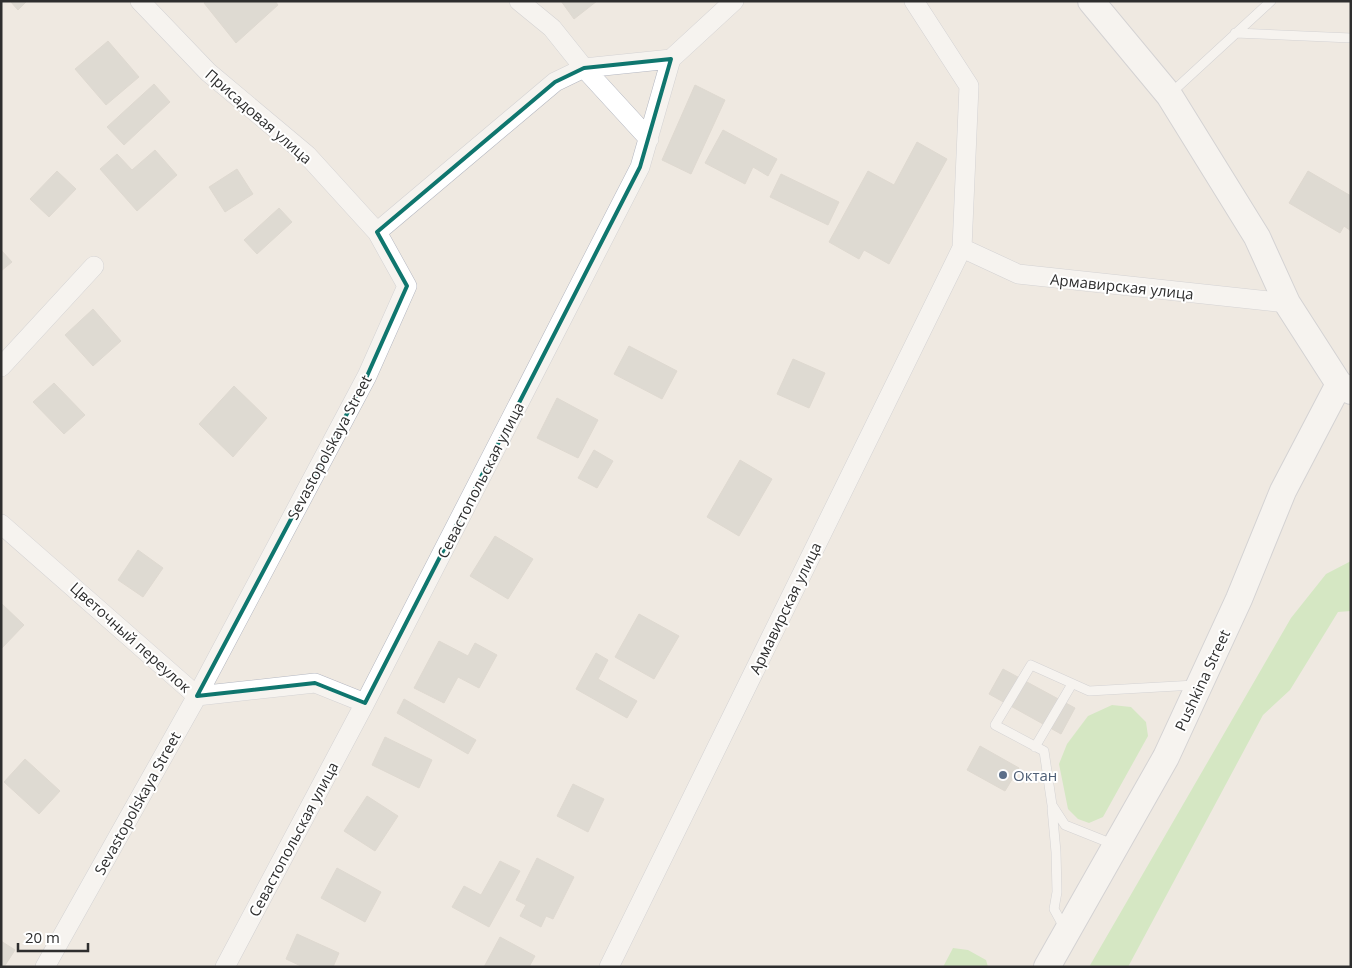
<svg xmlns="http://www.w3.org/2000/svg" width="1352" height="968" viewBox="0 0 1352 968" font-family="'Open Sans',sans-serif">
	<style>
		.green { fill: #b6e59e }
		.building { fill: #cbc7bf; stroke: #cbc5ba }
		.lines { fill: none; stroke-linecap: round; stroke-linejoin: round }
		.lane-casing { stroke: #b4b7c1; stroke-width: 10 }
		.street-casing { stroke: #b4b7c1; stroke-width: 20 }
		.secondary-casing { stroke: #b4b7c1; stroke-width: 28 }
		.lane { stroke: #fff; stroke-width: 9 }
		.street { stroke: #fff; stroke-width: 19 }
		.secondary { stroke: #fff; stroke-width: 26 }
		.marked { fill: none; stroke: #0f766e; stroke-width: 4; stroke-linejoin: round }
		.service-dot { fill: #5c6f8a; stroke: #fff; stroke-width: 2 }
		.labels { text-anchor: middle; dominant-baseline: central; stroke-width: 4; stroke-linejoin: round; paint-order: stroke }
		.street-label { font-size: 15px; fill: #2e2e2e; stroke: #fff }
		.service-label { font-size: 15px; fill: #4e5e75; stroke: #fff; text-anchor: start }
	</style>
	<rect width="100%" height="100%" fill="#efe9e1"/>
	<path class="green" d="M1351 561V611L1338 612 1290 690 1263 715 1128 967H1089L1291 618 1326 574Z
		M1112 705 1131 707 1146 722 1148 736 1103 817 1089 823 1078 819 1068 809 1059 764 1067 744 1088 716Z
		M953 948 968 950 986 960 988 967H943Z"/>
	<path class="building" d="M10 1H27L18 10Z
		M206 1H275L278 5 236 43 204 3Z
		M561 1H597L574 19Z
		M108 41 139 77 106 105 75 69Z
		M154 84 170 102 124 145 107 127Z
		M695 85 725 100 691 174 662 160Z
		M723 130 777 159 768 176 753 167 745 184 705 163Z
		M917 142 947 159 889 264 864 250 859 259 829 242 868 171 894 185Z
		M155 150 177 175 137 211 100 169 117 154 132 170Z
		M237 169 253 194 225 212 209 187Z
		M57 171 76 189 49 217 30 199Z
		M1308 171 1351 196V231L1344 226 1340 233 1289 203Z
		M781 174 839 202 828 225 770 197Z
		M279 208 292 222 257 254 244 240Z
		M1 250 12 262 1 271Z
		M93 309 121 341 93 366 65 335Z
		M629 346 677 371 662 399 614 374Z
		M793 359 825 373 809 408 777 394Z
		M54 383 85 415 64 434 33 402Z
		M234 386 267 418 233 457 199 424Z
		M557 398 598 420 578 458 537 438Z
		M594 450 613 461 597 488 578 478Z
		M740 460 772 479 739 536 707 517Z
		M495 536 533 559 508 599 470 576Z
		M138 550 163 568 143 597 118 580Z
		M2 604 24 625 1 649V605Z
		M639 614 679 636 654 679 615 657Z
		M439 641 468 656 475 643 497 655 479 688 458 677 444 703 414 688Z
		M596 653 608 660 598 679 637 701 627 718 576 689Z
		M1003 669 1075 708 1061 734 989 694Z
		M404 699 476 740 468 754 397 713Z
		M385 737 432 760 419 788 372 765Z
		M980 746 1019 768 1005 791 967 770Z
		M25 759 60 791 39 814 4 782Z
		M573 784 604 799 588 832 557 816Z
		M367 796 398 816 375 851 344 831Z
		M537 858 574 877 553 919 546 916 541 927 520 916 526 905 516 900Z
		M500 861 520 871 489 927 452 907 464 886 481 895Z
		M337 868 381 892 365 922 321 898Z
		M297 934 339 953 333 967H303L286 959Z
		M500 937 535 956 529 967H484Z
		M1 941 15 950 4 967H1Z"/>
	<g class="lines">
		<defs>
			<path id="lane" d="M1235 33 1351 38
				M1170 94 1271 1
				M1035 747 1072 684
				M1052 808 1056 852 1057 892 1054 909 1065 929
				M1115 845 1065 825 1052 805 1044 751 995 725 1031 665 1089 691 1195 685"/>
			<path id="street" d="M140 1 208 72 307 155 377 232
				M519 1 552 28 584 68 649 139
				M914 1 969 86 962 248
				M1 367 94 266
				M1 524 197 696 315 683 365 703
				M45 967 197 696 367 376 407 286 377 232 555 82 584 68 671 59
				M225 967 365 703 640 167 671 59 734 1
				M609 967 962 248 1018 274 1287 303"/>
			<path id="secondary" d="M1091 1 1169 95 1257 237 1287 303 1339 384 1351 391
				M1047 967 1166 757 1239 599 1283 491 1339 384"/>
		</defs>
		<use href="#lane" class="lane-casing"/>
		<use href="#street" class="street-casing"/>
		<use href="#secondary" class="secondary-casing"/>
		<use href="#lane" class="lane"/>
		<use href="#street" class="street"/>
		<use href="#secondary" class="secondary"/>
	</g>
	<path d="M0 0H1352V968H0ZM671 59 640 167 365 703 315 683 197 696 367 376 407 286 377 232 555 82 584 68Z" fill="#efe9e1" fill-opacity=".55" fill-rule="evenodd"/>
	<path class="marked" d="M671 59 640 167 365 703 315 683 197 696 367 376 407 286 377 232 555 82 584 68Z"/>
	<circle class="service-dot" cx="1003" cy="775" r="5"/>
	<g class="labels">
		<g class="street-label">
			<text transform="translate(259 116) rotate(41)">Присадовая улица</text>
			<text transform="translate(1122 286) rotate(6)">Армавирская улица</text>
			<text transform="translate(329 447) rotate(-62)">Sevastopolskaya Street</text>
			<text transform="translate(480 480) rotate(-63)">Севастопольская улица</text>
			<text transform="translate(785 608) rotate(-64)">Армавирская улица</text>
			<text transform="translate(131 637) rotate(42)">Цветочный переулок</text>
			<text transform="translate(1202 680) rotate(-65)">Pushkina Street</text>
			<text transform="translate(137 803) rotate(-61)">Sevastopolskaya Street</text>
			<text transform="translate(293 839) rotate(-62)">Севастопольская улица</text>
		</g>
		<g class="service-label">
			<text x="1013" y="775">Октан</text>
		</g>
	</g>
	<rect width="1352" height="968" fill="none" stroke="#2e2e2e" stroke-width="5"/>
	<path d="M18 943v8h70v-8" fill="none" stroke="#2e2e2e" stroke-width="2.5"/>
	<text x="25" y="943" font-size="15" fill="#2e2e2e" stroke="#ffffff" stroke-width="4" paint-order="stroke">20 m</text>
</svg>
